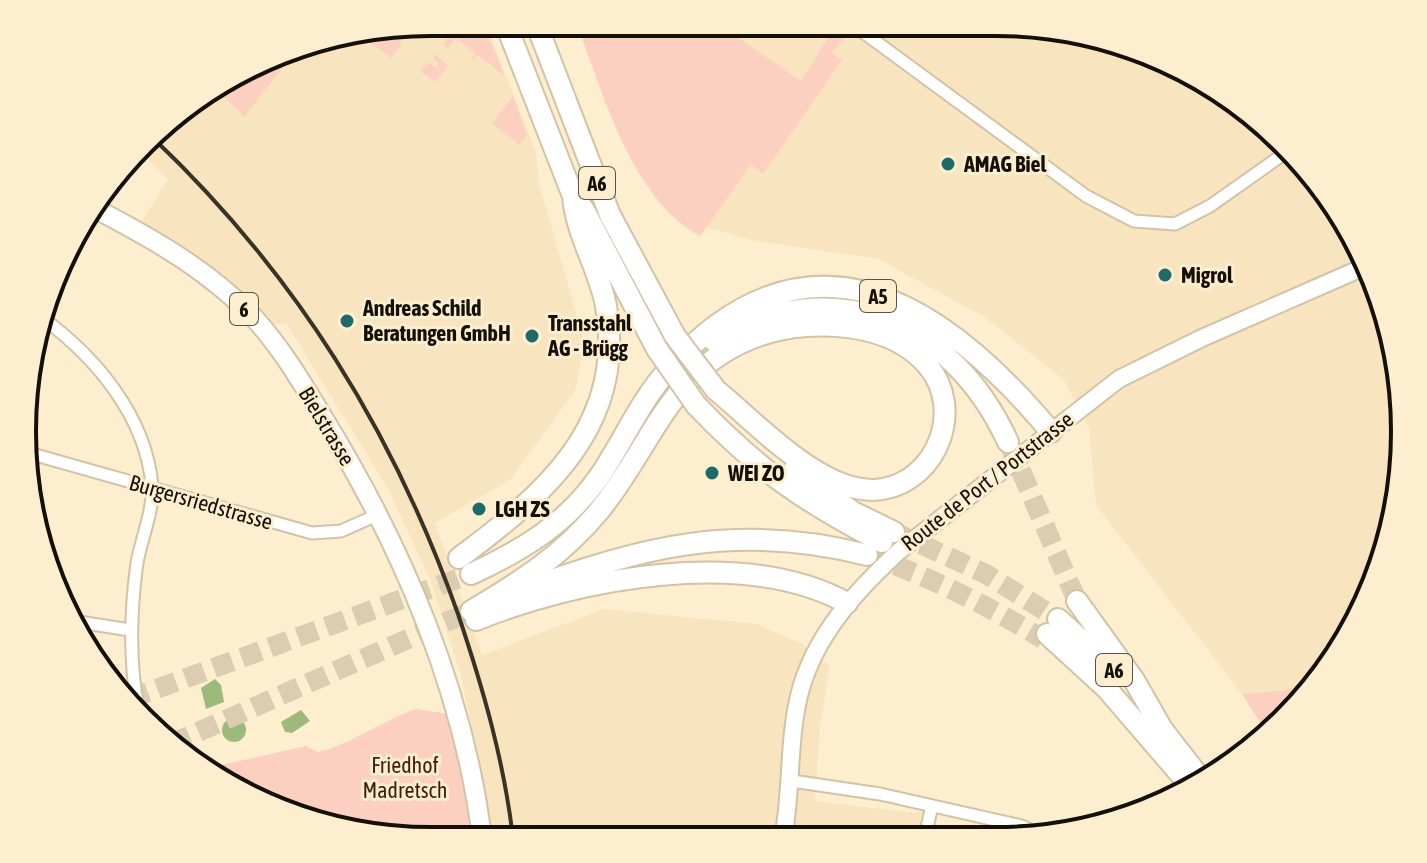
<svg xmlns="http://www.w3.org/2000/svg" width="1427" height="863" viewBox="0 0 1427 863" font-family="'Asap Condensed',sans-serif">
	<style>
		.built { fill: #f8e5c0 }
		.green { fill: #fbd0c0 }
		.water { fill: #9dba7b }
		.lines { fill: none; stroke-linecap: round; stroke-linejoin: round }
		.motorway-tunnel { stroke: #dacdb2; stroke-width: 20; stroke-dasharray: 20 10; stroke-linecap: butt }
		.minor-casing { stroke: #d2c3a6; stroke-width: 15 }
		.secondary-casing { stroke: #d2c3a6; stroke-width: 20 }
		.primary-casing { stroke: #d2c3a6; stroke-width: 22 }
		.trunk-casing { stroke: #d2c3a6; stroke-width: 24 }
		.motorway-casing { stroke: #d2c3a6; stroke-width: 24 }
		.minor { stroke: #fff; stroke-width: 11 }
		.secondary { stroke: #fff; stroke-width: 16 }
		.primary { stroke: #fff; stroke-width: 18 }
		.trunk { stroke: #fff; stroke-width: 20 }
		.motorway { stroke: #fff; stroke-width: 20 }
		.rail { stroke: #393325; stroke-width: 4 }
		.motorway-bridge-casing { stroke: #d2c3a6; stroke-width: 24; stroke-linecap: butt }
		.motorway-bridge { stroke: #fff; stroke-width: 20 }
		.poi-dot { fill: #1e6a69; stroke: #fdeed0; stroke-width: 3 }
		.labels { text-anchor: middle; dominant-baseline: central; stroke-width: 6; stroke-linejoin: round; paint-order: stroke }
		.shield { fill: #fdeed0; stroke: #5b5343; stroke-width: 2 }
		.shield-label { font-size: 20px; font-weight: bold; fill: #151006 }
		.poi-label { font-size: 22px; font-weight: bold; fill: #151006; stroke: #fdeed0; text-anchor: start }
		.street-label { font-size: 22px; fill: #151006; stroke: #fdeed0 }
		.park-label { font-size: 22px; fill: #471b09; stroke: #fdeed0 }
		.rim { fill: none; stroke: #151006; stroke-width: 4 }
	</style>
	<rect width="100%" height="100%" fill="#fdeed0"/>
	<path class="built" d="M432 22H485L536 152 539 183 584 340 576 389 511 479 435 523 482 655 604 609 757 624 801 643 830 666 820 726 815 801 914 813 932 806 924 840 494 838 461 675 430 579 387 487 286 323 269 325 212 267 139 225 168 180 140 151 183 106 300 44Z
		M653 23 1048 25 1152 53 1244 106 1350 226 1401 378 1391 537 1321 680 1312 688 1242 694 1096 505 1089 429 1064 380 986 318 878 259 751 240 699 225Z"/>
	<path class="green" d="M461 22H483L504 75 477 55 470 64 475 53 456 38 448 48 443 44Z
		M576 23 718 24 801 81 834 28 846 36 832 53 842 60 763 174 751 165 700 236C631 199 603 92 576 23Z
		M396 28 392 35 402 43 391 58 359 34 367 38 372 32Z
		M291 49 294 53 243 118 241 113 215 89Z
		M436 54 448 66 435 82 420 71 429 62 436 68 439 64 433 58Z
		M513 96 527 135 519 145 492 123Z
		M1312 688 1265 730 1242 694Z
		M416 709 455 715 474 838H378L275 810 204 769 306 746 318 752C353 744 381 721 416 709Z"/>
	<path class="water" d="M215 679 221 685 224 702 206 709 201 688Z
		M301 710 310 721 292 733 285 732 281 722Z
		M222 730a12 12 0 1 1 24 0a12 12 0 1 1-24 0Z"/>
	<g class="lines">
		<path class="motorway-tunnel" d="M1009 443 1077 601
			M894 532 986 574 1058 619
			M867 555C930 577 985 604 1043 639
			M129 699 471 574
			M171 744 471 611"/>
		<defs>
			<path id="minor" d="M852 24 1086 196 1134 221 1175 224 1210 206 1285 153
				M41 317C95 356 146 416 152 486 154 510 141 539 137 563 130 613 129 660 138 709
				M25 452 312 533 341 531 377 515
				M73 621 130 630
				M792 781 880 794 1022 826 1043 836
				M924 840 932 806"/>
			<path id="secondary" d="M783 839C792 791 788 737 800 692 815 635 856 591 898 552L1119 379 1202 338 1364 267"/>
			<path id="primary" d="M90 206C150 237 209 270 255 319 284 351 305 388 327 424 403 549 464 692 482 838"/>
			<path id="trunk" d="M1162 729 1204 783"/>
			<path id="motorway" d="M505 22 573 196 584 210 657 349
				M536 23 610 215 675 336
				M713 340C834 271 952 320 1008 442
				M696 405C758 470 803 501 882 542
				M794 470 853 512 894 532
				M459 558C544 495 627 425 606 306 599 268 576 235 573 196
				M471 574C523 550 566 524 599 477 623 442 640 401 668 370 807 215 941 300 1051 432
				M520 592C639 546 740 522 867 555
				M1077 601 1134 680 1162 729
				M471 611C520 582 563 555 599 511 654 444 671 363 764 334 814 318 892 322 928 366 964 409 938 479 883 489 825 499 758 424 716 390
				M1058 619 1111 667
				M476 620C579 578 745 547 847 603
				M1047 634 1107 689 1193 789"/>
		</defs>
		<use href="#minor" class="minor-casing"/>
		<use href="#secondary" class="secondary-casing"/>
		<use href="#primary" class="primary-casing"/>
		<use href="#trunk" class="trunk-casing"/>
		<use href="#motorway" class="motorway-casing"/>
		<use href="#minor" class="minor"/>
		<use href="#secondary" class="secondary"/>
		<use href="#primary" class="primary"/>
		<use href="#trunk" class="trunk"/>
		<use href="#motorway" class="motorway"/>
		<path class="rail" d="M153 138C295 273 393 430 458 614 483 688 504 761 513 838"/>
		<defs>
			<path id="motorway-bridge" d="M675 336 716 390
				M657 349 696 405"/>
		</defs>
		<use href="#motorway-bridge" class="motorway-bridge-casing"/>
		<use href="#motorway-bridge" class="motorway-bridge"/>
	</g>
	<g class="poi-dot">
		<circle cx="948" cy="164" r="8"/>
		<circle cx="1165" cy="275" r="8"/>
		<circle cx="347" cy="321" r="8"/>
		<circle cx="532" cy="336" r="8"/>
		<circle cx="712" cy="473" r="8"/>
		<circle cx="479" cy="509" r="8"/>
	</g>
	<g class="labels">
		<g class="shield">
			<rect x="579" y="167" width="36" height="32" rx="6"/>
			<rect x="860" y="280" width="36" height="32" rx="6"/>
			<rect x="230" y="293" width="28" height="32" rx="6"/>
			<rect x="1096" y="654" width="36" height="32" rx="6"/>
		</g>
		<g class="shield-label">
			<text x="597" y="183">A6</text>
			<text x="878" y="296">A5</text>
			<text x="244" y="309">6</text>
			<text x="1114" y="670">A6</text>
		</g>
		<g class="poi-label">
			<text x="964" y="164">AMAG Biel</text>
			<text x="1181" y="275">Migrol</text>
			<text x="363" y="308">Andreas Schild<tspan x="363" dy="25">Beratungen GmbH</tspan></text>
			<text x="548" y="323">Transstahl<tspan x="548" dy="25">AG - Brügg</tspan></text>
			<text x="728" y="473">WEI ZO</text>
			<text x="495" y="509">LGH ZS</text>
		</g>
		<g class="street-label">
			<text transform="translate(327 426) rotate(59)">Bielstrasse</text>
			<text transform="translate(987 481) rotate(-38)">Route de Port / Portstrasse</text>
			<text transform="translate(201 502) rotate(16)">Burgersriedstrasse</text>
		</g>
		<g class="park-label">
			<text x="405" y="765">Friedhof<tspan x="405" dy="25">Madretsch</tspan></text>
		</g>
	</g>
	<path d="M0 0H1427V863H0ZM431 36H996A395 395 0 0 1 1391 431V432A395 395 0 0 1 996 827H431A395 395 0 0 1 36 432V431A395 395 0 0 1 431 36Z" fill="#fdeed0" fill-rule="evenodd"/>
	<path class="rim" d="M431 36H996A395 395 0 0 1 1391 431V432A395 395 0 0 1 996 827H431A395 395 0 0 1 36 432V431A395 395 0 0 1 431 36Z"/>
</svg>
